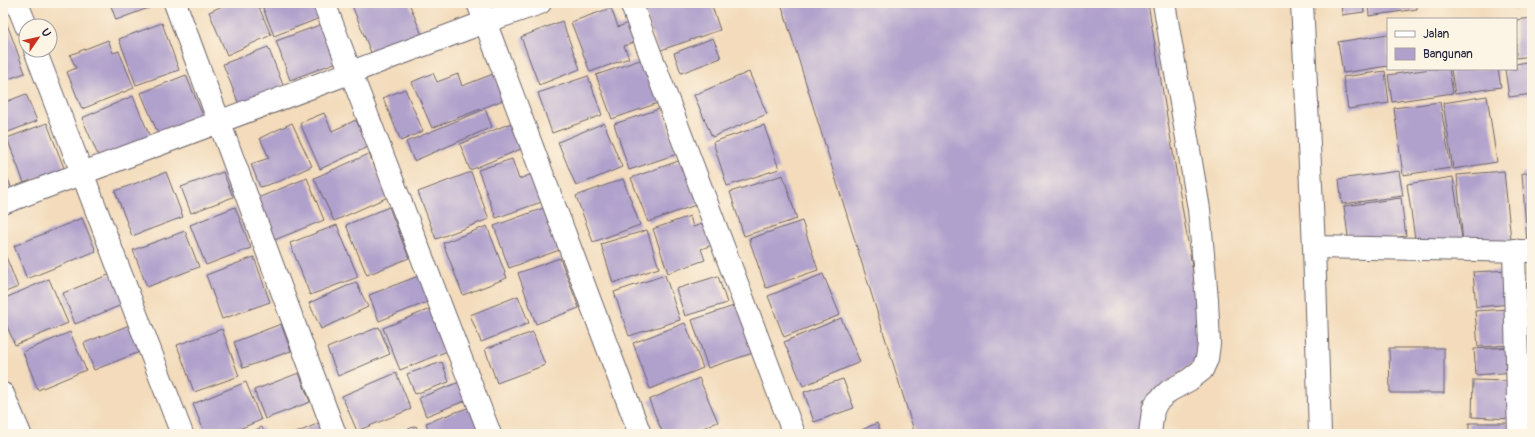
<svg xmlns="http://www.w3.org/2000/svg" width="1535" height="437" viewBox="0 0 1535 437" font-family="Pangolin,sans-serif">
	<style>
		.building { fill: #b0a0cc }
		.lines { fill: none; stroke-linecap: round; stroke-linejoin: round }
		.minor-casing { stroke: #6b6368; stroke-width: 24 }
		.minor { stroke: #fff; stroke-width: 22 }
	</style>
	<rect width="100%" height="100%" fill="#fcf5e5"/>
	<filter id="ink" filterUnits="userSpaceOnUse"><feTurbulence type="fractalNoise" baseFrequency=".025" numOctaves="2"/><feDisplacementMap in="SourceGraphic" scale="8" xChannelSelector="R" yChannelSelector="G"/><feConvolveMatrix kernelMatrix="1 2 1 2 8 2 1 2 1" color-interpolation-filters="sRGB"/></filter>
	<filter id="wash" filterUnits="userSpaceOnUse"><feTurbulence type="fractalNoise" baseFrequency=".012" numOctaves="4" result="noise"/><feDisplacementMap in="SourceGraphic" scale="16" xChannelSelector="R" yChannelSelector="G"/><feGaussianBlur stdDeviation="0.9" result="paint"/><feColorMatrix in="noise" values="0 0 0 0 0 0 0 0 0 0 0 0 0 0 0 0 0 1.4 0 .05"/><feComposite in="paint" operator="in"/></filter>
	<g filter="url(#wash)">
		<rect width="100%" height="100%" fill="#f3dbbb"/>
		<g id="blocks">
			<path class="building" d="M3 3H5L8 12 3 14Z
				M110 3H162L116 20Z
				M229 3H257L271 35 227 55 209 12Z
				M261 3H320L325 16 274 36Z
				M351 3H409L422 35 372 55Z
				M642 3H711L720 30 658 51Z
				M781 3H1148L1195 284 1199 358 1143 401 1146 434H915Z
				M1341 3H1363L1364 12 1342 15Z
				M1368 3H1417V9L1369 16Z
				M1517 3H1531L1518 7Z
				M611 8 618 27 634 21 642 39 624 46 629 58 590 72 571 22Z
				M1532 18V56L1516 58V20Z
				M562 21 580 69 539 85 521 37Z
				M162 23 179 70 136 85 119 39Z
				M325 23 340 61 290 80 276 41Z
				M7 24 25 73 3 81V25Z
				M1388 34V66L1343 73 1338 42Z
				M713 38 721 58 681 73 674 53Z
				M108 40 113 53 119 51 134 88 82 109 67 72 76 68 70 55Z
				M268 47 285 90 240 107 223 64Z
				M646 58 661 102 612 119 596 75Z
				M1532 61V94L1509 97 1505 69H1516V64Z
				M1431 69H1449L1453 93 1392 102 1388 75Z
				M1451 69H1498L1501 87 1455 94Z
				M501 71 511 97 432 128 412 82 433 73 437 82 458 74 462 86Z
				M1385 71 1389 103 1348 109 1343 77Z
				M749 72 767 114 712 137 694 95Z
				M186 75 204 118 159 136 141 93Z
				M588 76 602 115 552 133 538 93Z
				M405 89 423 131 401 141 383 98Z
				M26 94 37 121 3 134V103Z
				M133 96 151 139 100 160 82 118Z
				M1487 96 1497 162 1453 169 1443 103Z
				M1440 102 1451 168 1403 175 1394 108Z
				M662 108 677 154 629 170 614 124Z
				M485 109 492 127 414 161 406 142Z
				M324 113 332 131 356 120 368 147 320 169 300 123Z
				M47 123 64 168 24 183 7 138Z
				M292 123 312 166 280 181 260 187 251 164 269 158 260 138Z
				M511 123 521 149 470 170 460 144Z
				M604 123 622 167 576 186 558 142Z
				M764 125 779 169 727 186 713 142Z
				M369 154 388 197 334 221 314 178Z
				M512 159 519 179 540 171 550 199 496 218 478 170Z
				M684 159 701 203 648 222 631 178Z
				M3 167 12 189 3 192Z
				M1399 171 1403 196 1342 204 1339 179Z
				M1504 171 1511 240 1463 244 1457 175Z
				M166 172 183 217 132 236 115 191Z
				M223 172 233 197 191 213 181 187Z
				M471 172 489 219 436 239 418 192Z
				M1522 173H1532V243L1527 244Z
				M783 175 797 219 744 236 730 192Z
				M1453 177 1462 239 1416 246 1407 184Z
				M307 178 324 220 272 241 255 199Z
				M623 179 640 225 593 242 576 196Z
				M1401 198 1406 236 1349 244 1344 206Z
				M552 205 568 247 509 268 494 226Z
				M235 207 251 248 206 265 190 225Z
				M389 207 409 258 367 275 346 225Z
				M690 216 693 227 708 222 715 244 701 249 705 260 668 273 653 229Z
				M82 218 96 251 27 279 14 246Z
				M802 221 818 270 766 288 749 239Z
				M337 225 358 277 310 295 290 243Z
				M487 226 507 278 463 295 443 243Z
				M647 230 659 268 613 283 601 244Z
				M185 231 199 267 147 287 133 250Z
				M3 249 18 287 3 293Z
				M254 257 270 302 222 319 206 275Z
				M560 258 579 308 536 324 518 273Z
				M1510 270 1512 304 1476 307 1473 272Z
				M116 272 129 302 75 324 63 293Z
				M823 274 840 315 784 337 768 296Z
				M421 275 430 301 379 321 369 295Z
				M665 275 680 320 629 336 614 292Z
				M718 276 727 303 685 316 676 289Z
				M49 279 68 323 15 345 3 317V299Z
				M356 282 368 307 321 329 309 303Z
				M518 296 529 323 481 342 470 315Z
				M740 304 756 352 708 368 692 320Z
				M437 306 455 348 400 370 383 328Z
				M1510 309 1512 345 1478 347 1475 311Z
				M841 318 860 362 803 386 784 342Z
				M137 322 147 349 94 370 84 343Z
				M685 323 703 368 650 389 633 343Z
				M281 324 291 351 243 368 234 342Z
				M379 327 390 354 338 376 327 348Z
				M222 329 239 376 194 392 177 345Z
				M70 332 86 370 38 390 23 352Z
				M533 332 545 365 497 383 485 349Z
				M1512 347 1514 372 1476 375 1474 349Z
				M1389 348H1444V393H1390Z
				M442 362 449 382 415 394 407 374Z
				M299 373 310 402 265 419 254 390Z
				M396 373 411 409 357 431 342 396Z
				M699 378 718 422 688 434H663L649 400Z
				M843 379 854 408 814 422 804 392Z
				M1473 380 1513 381 1512 419 1472 417Z
				M462 381 470 399 426 416 419 398Z
				M246 382 261 420 227 434H205L193 404Z
				M478 404 488 434H430L426 423Z
				M319 423 324 434H294Z
				M877 423 882 434H853Z
				M1469 423H1513V434H1469Z
				M416 426 420 434H396Z
				M262 427 265 434H246Z
				M719 430 720 434H707Z"/>
		</g>
	</g>
	<g filter="url(#ink)">
		<use href="#blocks" fill-opacity="0" stroke="#6b6368" stroke-width="1"/>
		<g class="lines">
			<defs>
				<path id="minor" d="M17 3 26 26
					M175 3 335 434
					M324 3 490 434
					M478 3 640 434
					M631 3 794 434
					M1302 3 1314 247 1320 434
					M35 50 182 434
					M3 203 485 22 540 3
					M1314 247 1532 251
					M1514 250 1519 434
					M3 394 20 434
					M1150 434 1153 410 1157 402 1169 391 1189 380 1202 370 1207 359 1209 344 1207 300 1199 209 1164 3"/>
			</defs>
			<use href="#minor" class="minor-casing"/>
			<use href="#minor" class="minor"/>
		</g>
	</g>
	<rect width="1535" height="437" fill="none" stroke="#fcf5e5" stroke-width="16"/>
	<rect x="1387" y="18" width="130" height="52" fill="#fcf5e5" stroke="#a5a1a1"/>
	<rect x="1395" y="31" width="20" height="6" fill="#ffffff" stroke="#a5a1a1"/>
	<text x="1423" y="38" font-size="12" fill="#22223b">Jalan</text>
	<rect x="1395" y="48" width="20" height="12" fill="#b0a0cc" stroke="#a5a1a1"/>
	<text x="1423" y="58" font-size="12" fill="#22223b">Bangunan</text>
	<g transform="translate(38 38) rotate(56)"><circle r="19" fill="#fcf5e5" stroke="#a5a1a1"/>
	<path d="M0-3L7 15L0 10L-7 15Z" fill="#c8321e"/>
	<text y="-6" font-size="11" font-weight="bold" text-anchor="middle" fill="#22223b">U</text>
	</g>
</svg>
